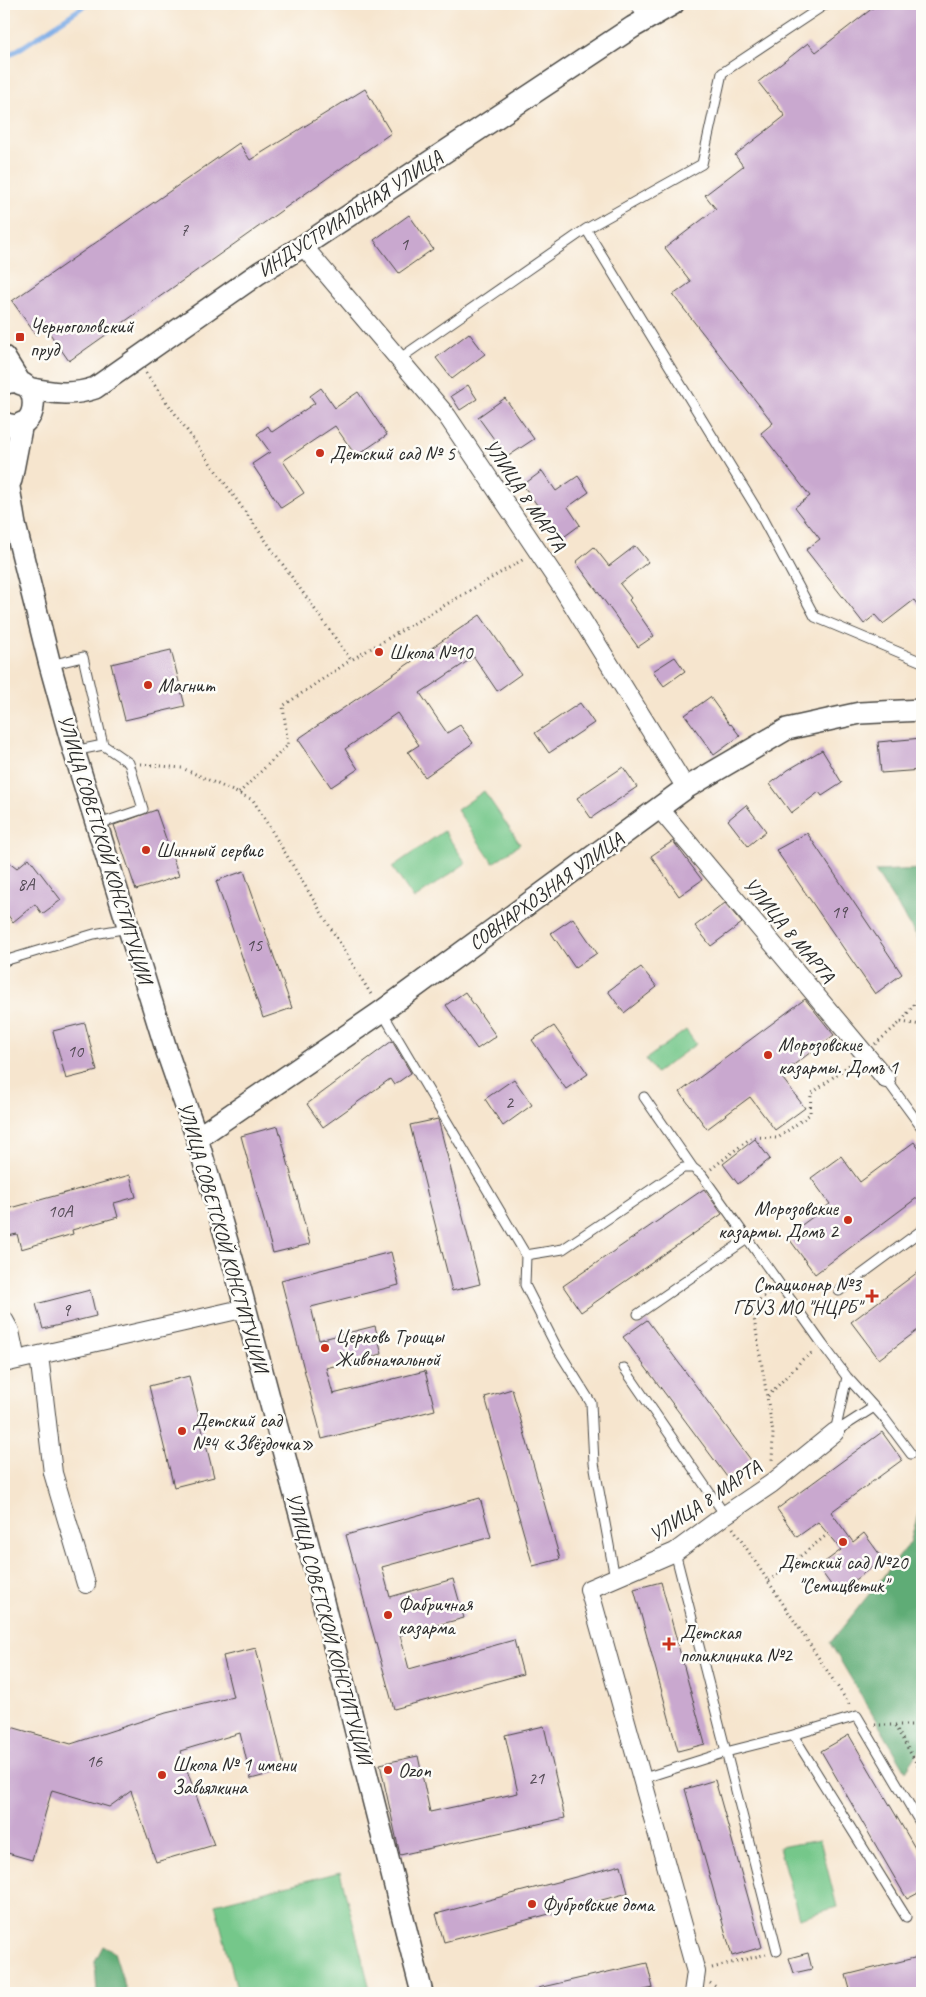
<svg xmlns="http://www.w3.org/2000/svg" width="926" height="1997" viewBox="0 0 926 1997" font-family="Caveat,sans-serif">
	<style>
		.green { fill: #74c78a; stroke: #50795a }
		.forest { fill: #5fac76; stroke: #456c50 }
		.lines { fill: none; stroke-linecap: round; stroke-linejoin: round }
		.stream { stroke: #7cabe6; stroke-width: 5 }
		.building { fill: #c9a8cf }
		.service-casing { stroke: #494743; stroke-width: 11 }
		.minor-casing { stroke: #494743; stroke-width: 20 }
		.tertiary-casing { stroke: #494743; stroke-width: 24 }
		.path { stroke: #494743; stroke-width: 3; stroke-dasharray: 1 4; stroke-linecap: butt }
		.service { stroke: #fff; stroke-width: 9 }
		.minor { stroke: #fff; stroke-width: 18 }
		.tertiary { stroke: #fff; stroke-width: 21 }
		.poi-dot { fill: #c8321e; stroke: #fdfcf7; stroke-width: 2 }
		.labels { text-anchor: middle; dominant-baseline: central; stroke-width: 5; stroke-linejoin: round; paint-order: stroke }
		.number-label { font-size: 18px; fill: #524a54 }
		.street-label { font-size: 20px; fill: #2b2b2b; stroke: #fdfcf7 }
		.poi-label { font-size: 20px; fill: #2b2b2b; stroke: #fdfcf7; text-anchor: start }
	</style>
	<rect width="100%" height="100%" fill="#fdfcf7"/>
	<filter id="ink" filterUnits="userSpaceOnUse"><feTurbulence type="fractalNoise" baseFrequency=".02" numOctaves="2"/><feDisplacementMap in="SourceGraphic" scale="10" xChannelSelector="R" yChannelSelector="G"/><feConvolveMatrix kernelMatrix="1 2 1 2 8 2 1 2 1" color-interpolation-filters="sRGB"/></filter>
	<filter id="wash" filterUnits="userSpaceOnUse"><feTurbulence type="fractalNoise" baseFrequency=".0096" numOctaves="4" result="noise"/><feDisplacementMap in="SourceGraphic" scale="20" xChannelSelector="R" yChannelSelector="G"/><feGaussianBlur stdDeviation="1.12" result="paint"/><feColorMatrix in="noise" values="0 0 0 0 0 0 0 0 0 0 0 0 0 0 0 0 0 1.4 0 .05"/><feComposite in="paint" operator="in"/></filter>
	<g filter="url(#wash)">
		<rect width="100%" height="100%" fill="#f6e5ce"/>
		<path class="green" d="M484 791 520 844 493 863 457 810Z
			M444 831 466 863 414 899 392 867Z
			M686 1030 696 1044 656 1073 646 1059Z
			M820 1840 837 1907 799 1918 779 1847Z
			M340 1872 371 1993H238L215 1904Z"/>
		<path class="forest" d="M922 869V944L875 871Z
			M922 1500V1747L906 1771 830 1643 910 1543Z
			M103 1946 114 1952 127 1993H97L95 1961Z"/>
		<g class="lines">
			<path class="stream" d="M4 58 24 46 87 4"/>
		</g>
		<g id="blocks">
			<path class="building" d="M878 4H922V611L914 600 883 624 875 615 864 624 806 550 820 539 795 507 810 496 761 433 773 423 673 295 691 282 665 248 716 209 705 195 743 166 735 155 785 116 758 82 808 43 816 52Z
				M365 89 391 133 69 361 46 328 36 335 12 301 239 143 250 160Z
				M409 215 433 249 399 273 374 240Z
				M469 333 485 354 452 379 436 358Z
				M468 385 477 399 460 410 451 396Z
				M321 388 335 408 358 392 387 435 356 456 335 426 283 461 304 493 281 508 252 464 270 452 257 434 268 426 272 432 315 403 310 396Z
				M505 398 534 439 507 457 478 417Z
				M542 471 556 491 578 476 589 492 568 507 580 525 561 539 523 485Z
				M635 546 648 562 620 584 631 598 629 600 654 636 638 647 576 562 594 547 609 566Z
				M480 615 521 674 497 691 474 657 420 693 447 733 460 725 473 743 425 777 408 752 419 745 397 713 345 749 358 769 331 787 298 739Z
				M171 650 185 706 125 720 111 664Z
				M675 657 685 671 664 686 653 671Z
				M710 697 730 725 731 724 740 736 714 755 685 715Z
				M580 703 594 723 549 753 535 733Z
				M922 738V770L881 773 878 742Z
				M822 750 842 783 822 796 819 792 791 813 770 784 788 770Z
				M623 767 637 787 591 818 577 798Z
				M746 805 766 831 748 846 728 820Z
				M156 810 179 876 136 890 114 825Z
				M807 833 902 974 875 994 776 850Z
				M673 841 702 880 679 896 651 856Z
				M4 858 17 868 29 858 61 900 42 914 35 904 13 922 4 910Z
				M244 871 292 1008 263 1018 216 881Z
				M725 903 742 923 711 946 695 926Z
				M573 918 597 953 575 968 551 933Z
				M641 967 657 987 624 1013 608 991Z
				M465 992 496 1036 477 1049 446 1005Z
				M805 999 834 1035 780 1075 805 1108 775 1130 750 1097 707 1129 680 1092Z
				M85 1023 97 1071 66 1079 53 1031Z
				M554 1026 588 1074 566 1089 532 1040Z
				M392 1041 411 1073 394 1085 390 1079 323 1127 307 1104Z
				M514 1079 532 1105 503 1126 485 1099Z
				M438 1119 480 1284 452 1291 410 1125Z
				M278 1126 310 1244 273 1253 241 1136Z
				M755 1139 770 1159 738 1184 723 1164Z
				M914 1142 922 1153V1194L815 1274 787 1236 830 1204 811 1178 841 1156 860 1182Z
				M130 1175 136 1197 114 1203 118 1217 72 1230 73 1234 21 1249 17 1234 8 1236 4 1221V1210Z
				M704 1189 722 1214 581 1312 563 1286Z
				M391 1252 399 1285 311 1307 319 1340 375 1326 382 1354 326 1368 333 1394 425 1371 435 1410 322 1439 281 1280Z
				M922 1269V1327L879 1359 851 1322Z
				M90 1290 96 1316 43 1329 36 1304Z
				M647 1320 751 1460 727 1477 623 1337Z
				M189 1376 214 1477 174 1487 149 1386Z
				M512 1389 560 1559 533 1566 485 1397Z
				M882 1432 902 1460 831 1512 853 1542 864 1533 883 1559 837 1593 818 1567 841 1550 818 1522 797 1537 777 1509Z
				M480 1498 491 1537 382 1567 390 1597 453 1579 464 1618 400 1635 409 1669 514 1640 523 1674 394 1709 346 1535Z
				M661 1582 705 1744 678 1751 634 1589Z
				M256 1648 285 1770 251 1779 240 1733 180 1751 214 1845 156 1862 131 1791 109 1807 52 1790 32 1860 4 1852V1725L71 1744 166 1713 233 1697 223 1656Z
				M544 1726 565 1818 400 1855 380 1764 418 1756 430 1812 518 1793 505 1735Z
				M849 1735 922 1860V1891L907 1899 821 1751Z
				M715 1780 762 1947 732 1956 685 1789Z
				M621 1865 628 1893 444 1942 436 1914Z
				M808 1953 812 1969 794 1973 789 1958Z
				M922 1956V1990L911 1993H851L846 1975Z
				M647 1963 653 1988 631 1993H539L538 1988Z"/>
		</g>
	</g>
	<g filter="url(#ink)">
		<use href="#blocks" fill-opacity="0" stroke="#494743" stroke-width="1"/>
		<g class="lines">
			<defs>
				<path id="service" d="M635 4 644 20
					M586 229 702 164 722 73 826 4
					M399 359 586 229 761 516 815 617 922 662
					M50 665 83 657 103 745 129 763 143 809 96 825
					M74 751 103 745
					M4 961 94 934 128 928
					M382 1012 526 1255 525 1285 558 1350 591 1403 594 1463 615 1578
					M886 1079 922 1128
					M644 1097 693 1168
					M526 1255 563 1249 683 1168H693L702 1175 823 1345 847 1377 884 1418 911 1454
					M839 1291 922 1230
					M638 1314 747 1239
					M624 1368 725 1515
					M835 1432 847 1377
					M835 1432 874 1407
					M675 1552 777 1951
					M793 1735 857 1716 922 1826
					M641 1779 726 1752 793 1735 906 1917"/>
				<path id="minor" d="M303 246 447 416 563 589 686 788
					M659 808 886 1079
					M4 1320 10 1331 16 1360
					M39 1355 53 1473 86 1584
					M4 1363 246 1308
					M693 1993 696 1972 589 1589 675 1552 725 1515 771 1484 835 1432"/>
				<path id="tertiary" d="M4 357 21 384
					M4 384C44 369 42 439 4 423
					M28 388C52 393 72 396 95 388L259 273 303 246 633 27 673 4
					M4 460C9 482 11 503 15 525L50 665 74 751 167 1052 197 1138 235 1269 318 1582 422 1993
					M11 480 22 423
					M197 1138 381 1012 686 788 787 729 860 713 922 710"/>
			</defs>
			<use href="#service" class="service-casing"/>
			<use href="#minor" class="minor-casing"/>
			<use href="#tertiary" class="tertiary-casing"/>
			<path class="path" d="M146 373 351 660 524 559
				M141 764 182 768 253 800 372 996
				M239 793 288 745 283 706 351 660
				M901 1022 922 1025
				M875 1044 901 1022 918 999 922 1000
				M711 1169 752 1137 778 1138 810 1114 811 1094 853 1062
				M772 1290 752 1306 773 1433 772 1463
				M768 1396 803 1359 813 1352
				M733 1528 851 1707
				M769 1581 828 1534
				M875 1725H922
				M895 1726 922 1773
				M712 1968 766 1954
				M710 1983 725 1993"/>
			<use href="#service" class="service"/>
			<use href="#minor" class="minor"/>
			<use href="#tertiary" class="tertiary"/>
		</g>
	</g>
	<g class="poi-dot">
		<rect x="15" y="332" width="10" height="10" rx="2.5"/>
		<circle cx="320" cy="453" r="5"/>
		<circle cx="379" cy="652" r="5"/>
		<circle cx="148" cy="685" r="5"/>
		<circle cx="146" cy="850" r="5"/>
		<circle cx="768" cy="1055" r="5"/>
		<circle cx="848" cy="1220" r="5"/>
		<path d="M869.5 1288.5h5v5h5v5h-5v5h-5v-5h-5v-5h5z"/>
		<circle cx="325" cy="1348" r="5"/>
		<circle cx="182" cy="1431" r="5"/>
		<circle cx="843" cy="1542" r="5"/>
		<circle cx="388" cy="1615" r="5"/>
		<path d="M666.5 1636.5h5v5h5v5h-5v5h-5v-5h-5v-5h5z"/>
		<circle cx="388" cy="1770" r="5"/>
		<circle cx="162" cy="1775" r="5"/>
		<circle cx="532" cy="1904" r="5"/>
	</g>
	<g class="labels">
		<g class="number-label">
			<text x="184" y="230">7</text>
			<text x="404" y="244">1</text>
			<text x="26" y="884">8А</text>
			<text x="839" y="912">19</text>
			<text x="254" y="945">15</text>
			<text x="75" y="1051">10</text>
			<text x="509" y="1102">2</text>
			<text x="60" y="1211">10А</text>
			<text x="66" y="1310">9</text>
			<text x="94" y="1761">16</text>
			<text x="536" y="1778">21</text>
		</g>
		<g class="street-label">
			<text transform="translate(350 214) rotate(-33)">ИНДУСТРИАЛЬНАЯ УЛИЦА</text>
			<text transform="translate(525 495) rotate(56)">УЛИЦА 8 МАРТА</text>
			<text transform="translate(105 849) rotate(73)">УЛИЦА СОВЕТСКОЙ КОНСТИТУЦИИ</text>
			<text transform="translate(546 891) rotate(-36)">СОВНАРХОЗНАЯ УЛИЦА</text>
			<text transform="translate(789 930) rotate(50)">УЛИЦА 8 МАРТА</text>
			<text transform="translate(223 1237) rotate(74)">УЛИЦА СОВЕТСКОЙ КОНСТИТУЦИИ</text>
			<text transform="translate(705 1501) rotate(-34)">УЛИЦА 8 МАРТА</text>
			<text transform="translate(329 1628) rotate(75)">УЛИЦА СОВЕТСКОЙ КОНСТИТУЦИИ</text>
		</g>
		<g class="poi-label">
			<text x="30" y="326">Черноголовский<tspan x="30" dy="23">пруд</tspan></text>
			<text x="330" y="453">Детский сад № 5</text>
			<text x="389" y="652">Школа №10</text>
			<text x="158" y="685">Магнит</text>
			<text x="156" y="850">Шинный сервис</text>
			<text x="778" y="1044">Морозовские<tspan x="778" dy="23">казармы. Домъ 1</tspan></text>
			<text x="838" y="1208" text-anchor="end">Морозовские<tspan x="838" dy="23">казармы. Домъ 2</tspan></text>
			<text x="861" y="1284" text-anchor="end">Стационар №3<tspan x="861" dy="23">ГБУЗ МО "НЦРБ"</tspan></text>
			<text x="335" y="1336">Церковь Троицы<tspan x="335" dy="23">Живоначальной</tspan></text>
			<text x="192" y="1420">Детский сад<tspan x="192" dy="23">№4 «Звёздочка»</tspan></text>
			<text x="843" y="1562" text-anchor="middle">Детский сад №20<tspan x="843" dy="23">"Семицветик"</tspan></text>
			<text x="398" y="1604">Фабричная<tspan x="398" dy="23">казарма</tspan></text>
			<text x="680" y="1632">Детская<tspan x="680" dy="23">поликлиника №2</tspan></text>
			<text x="172" y="1764">Школа № 1 имени<tspan x="172" dy="23">Завьялкина</tspan></text>
			<text x="398" y="1770">Ozon</text>
			<text x="542" y="1904">Фубровские дома</text>
		</g>
	</g>
	<rect width="926" height="1997" fill="none" stroke="#fdfcf7" stroke-width="20"/>
</svg>
